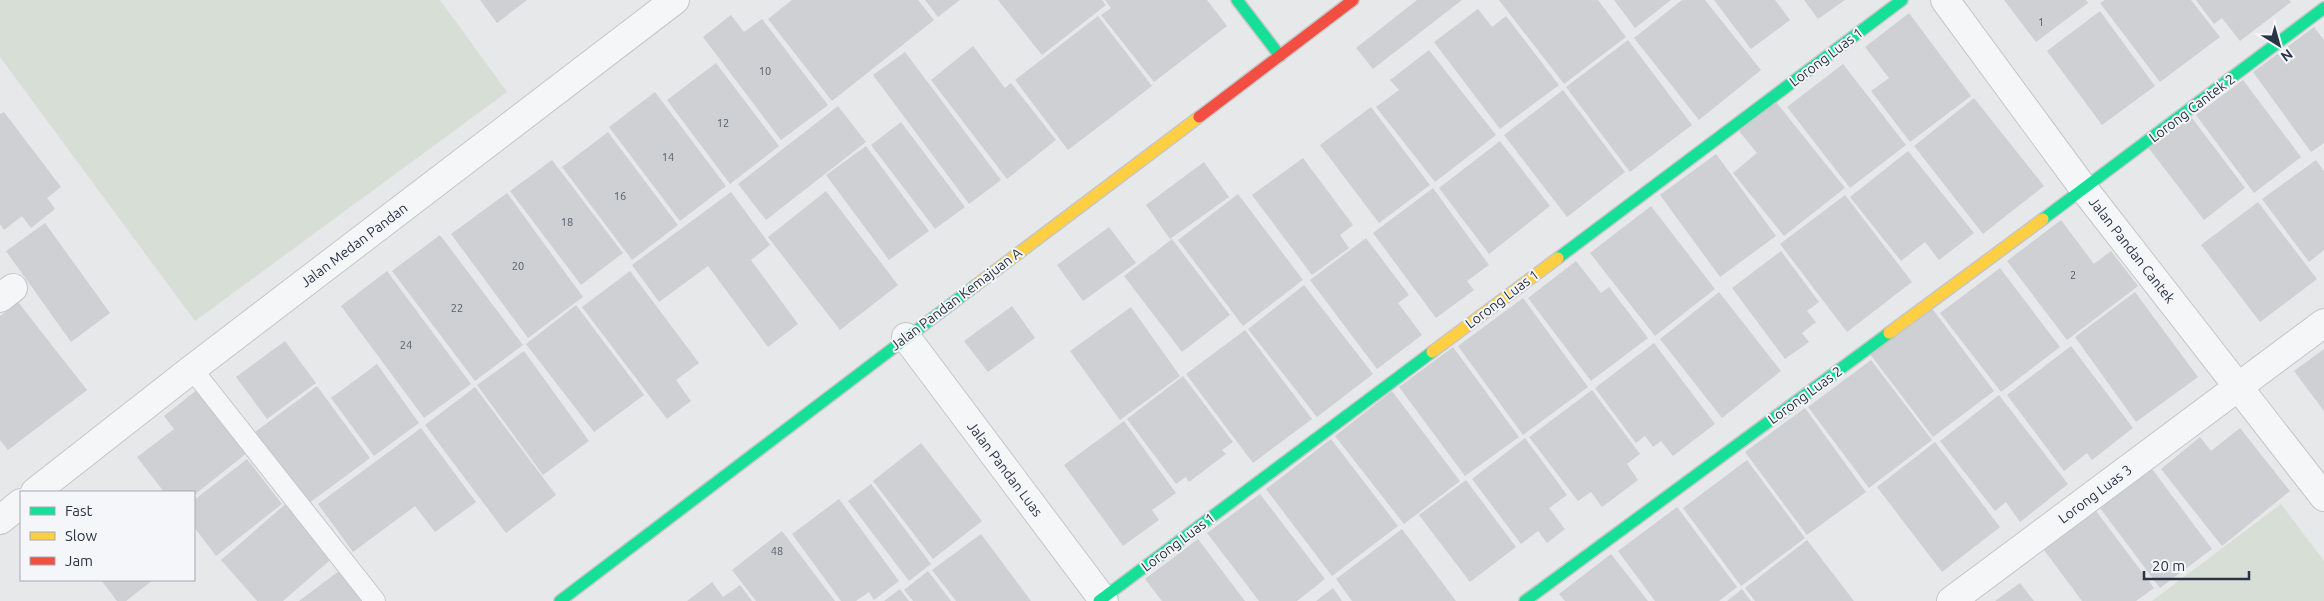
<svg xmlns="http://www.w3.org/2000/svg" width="2324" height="601" viewBox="0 0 2324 601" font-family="Ubuntu,sans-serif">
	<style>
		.green { fill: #d6ded6 }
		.building { fill: #ced0d3 }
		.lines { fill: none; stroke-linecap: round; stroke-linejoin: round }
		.lane-casing { stroke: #c4c6c8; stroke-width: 22 }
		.street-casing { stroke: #c4c6c8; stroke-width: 30 }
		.fast-casing { stroke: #c4c6c8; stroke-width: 14 }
		.slow-casing { stroke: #c4c6c8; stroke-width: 14 }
		.jam-casing { stroke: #c4c6c8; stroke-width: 14 }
		.lane { stroke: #f5f6f7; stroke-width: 20 }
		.street { stroke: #f5f6f7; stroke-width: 28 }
		.fast { stroke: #16e098; stroke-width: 11 }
		.slow { stroke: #ffcf43; stroke-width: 11 }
		.jam { stroke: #f24e42; stroke-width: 11 }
		.labels { text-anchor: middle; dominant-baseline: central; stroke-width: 4; stroke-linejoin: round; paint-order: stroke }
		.number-label { font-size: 11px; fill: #545c69 }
		.street-label { font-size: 14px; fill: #2b3445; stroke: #f4f6f9 }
	</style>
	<rect width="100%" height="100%" fill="#e6e8ea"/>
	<path class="green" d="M0 0H440L507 92 195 321 0 57Z
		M2281 504 2324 561V601H2152Z"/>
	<path class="building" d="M480 0H527L497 23Z
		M792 0H918L934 20 832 101 768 19Z
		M925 0H960L938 17Z
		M998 0H1102L1106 5 1042 55Z
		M1105 0H1207L1227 26 1154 82 1101 15 1111 8Z
		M1417 0H1462L1373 69 1356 48Z
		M1499 0H1598L1626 37 1564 84Z
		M1614 0H1671L1635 28Z
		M1682 0H1705L1761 70 1699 120 1634 38Z
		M1714 0H1775L1790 20 1751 49Z
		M1804 0H1845L1818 19Z
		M2004 0H2086L2088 3 2036 42Z
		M2105 0H2191L2220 37 2160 82 2100 3Z
		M2196 0H2289L2291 2 2240 41 2222 18 2214 24Z
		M1478 9 1492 27 1506 16 1559 85 1500 129 1434 42Z
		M2100 11 2155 86 2102 125 2047 51Z
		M1909 13 1971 96 1910 142 1871 91 1889 78 1865 47Z
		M731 15 744 32 762 19 828 105 781 140 703 37Z
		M1098 16 1152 86 1068 150 1015 80Z
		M2314 27 2324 40V143L2311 152 2253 72Z
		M1628 40 1692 125 1630 172 1566 87Z
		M973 46 1005 88 1011 83 1056 140 1007 179 931 80Z
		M1429 50 1496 135 1435 182 1376 107 1399 90 1390 80Z
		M905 52 1001 180 969 204 873 75Z
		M716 63 779 146 730 184 667 100Z
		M1843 64 1906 145 1850 188 1787 107Z
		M2243 80 2301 157 2254 193 2196 115Z
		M1563 90 1625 172 1567 217 1504 135Z
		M655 92 726 186 680 221 609 127Z
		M1974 98 2044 186 1983 234 1914 146Z
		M1776 102 1845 188 1784 236 1733 173 1757 153 1739 131Z
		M838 106 866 142 766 220 738 184Z
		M1371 107 1430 185 1379 223 1320 145Z
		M4 112 61 187 47 198 55 209 31 228 22 216 4 230 0 224V114Z
		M2189 114 2245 188 2204 220 2147 146Z
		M901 122 965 207 935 229 871 145Z
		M608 132 678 225 632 260 562 167Z
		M1500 141 1550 206 1489 254 1439 188Z
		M866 146 929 231 889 260 826 175Z
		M1908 151 1974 233 1939 260 1925 242 1901 261 1850 197Z
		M1716 154 1776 236 1720 277 1660 195Z
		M1303 158 1353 225 1340 235 1349 248 1312 275 1252 195Z
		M552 160 623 253 581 285 510 191Z
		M2316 160 2324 171V250L2309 262 2262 199Z
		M1204 162 1229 197 1170 239 1146 205Z
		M1433 188 1489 265 1467 281 1474 290 1436 318 1373 233Z
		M826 191 898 285 840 330 768 237Z
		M731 192 770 245 751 260 798 324 768 347 708 266 659 302 632 265Z
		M507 193 583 297 528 338 451 234Z
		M1238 194 1303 280 1243 326 1178 240Z
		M1845 195 1912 282 1847 332 1780 244Z
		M2258 202 2317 279 2260 322 2201 245Z
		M1651 206 1715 289 1655 336 1590 253Z
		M2061 220 2094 264 2111 251 2138 286 2067 340 2007 261Z
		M45 223 110 313 71 342 6 251Z
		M1109 227 1136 263 1083 301 1057 265Z
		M440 235 523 345 475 381 392 271Z
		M1366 238 1409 295 1398 303 1422 335 1377 369 1310 280Z
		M1172 239 1230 315 1182 352 1124 276Z
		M1781 251 1819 302 1807 311 1816 322 1802 333 1809 342 1785 359 1732 288Z
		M1576 261 1601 293 1609 287 1648 338 1591 381 1528 298Z
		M2000 268 2060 347 2001 392 1940 313Z
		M387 271 471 384 424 418 341 306Z
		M630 271 699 363 676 380 691 401 667 419 582 307Z
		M1304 285 1373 374 1317 417 1248 329Z
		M1719 292 1781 371 1722 418 1660 339Z
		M2135 292 2198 377 2136 422 2075 337Z
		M1523 298 1588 387 1523 435 1458 346Z
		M18 302 87 390 8 450 0 440V316Z
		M576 305 644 395 594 432 526 344Z
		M1012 306 1035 338 988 372 964 341Z
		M1131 307 1180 376 1120 420 1070 351Z
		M1931 307 1994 391 1933 437 1870 354Z
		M1245 330 1312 419 1253 463 1186 374Z
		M285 341 316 383 267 419 236 377Z
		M1654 343 1715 424 1673 456 1661 441 1653 447 1645 436 1636 443 1595 388Z
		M2071 346 2133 428 2092 460 2087 453 2064 471 2007 395Z
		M1453 347 1519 437 1465 476 1399 387Z
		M2324 349V411L2294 371Z
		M524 351 589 441 543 475 477 385Z
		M1871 360 1932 440 1869 488 1808 407Z
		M377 364 419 423 374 456 331 398Z
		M1183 376 1233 442 1222 450 1226 454 1189 482 1186 477 1176 484 1127 419Z
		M203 385 252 449 194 495V492H164L137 457 174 429 164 416Z
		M317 386 370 458 308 504 255 432Z
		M475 387 556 495 506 533 425 425Z
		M1592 390 1640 454 1627 464 1638 480 1602 507 1591 492 1578 501 1529 437Z
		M1392 391 1460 481 1404 524 1335 436Z
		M1999 395 2068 484 2020 522 2006 502 1995 511 1940 441Z
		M1805 408 1866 492 1807 535 1745 452Z
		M1124 421 1176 493 1152 510 1159 520 1123 546 1064 465Z
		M421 428 476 502 435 532 415 506 353 552 318 504Z
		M2240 428 2290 491 2222 546 2161 469 2200 437 2211 451Z
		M1525 438 1567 495 1549 508 1565 529 1547 543 1538 531 1521 544 1472 479Z
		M1331 439 1398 526 1332 576 1266 489Z
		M1935 442 2000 527 1942 572 1877 487Z
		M921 443 982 521 933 559 873 481Z
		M247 459 282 504 216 556 194 527V500Z
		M1747 460 1805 538 1741 586 1683 508Z
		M2149 465 2212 549 2160 588 2097 504Z
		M1466 480 1516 547 1470 582 1419 515Z
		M871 484 931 564 909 581 848 501Z
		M1260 494 1325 579 1297 601H1259L1207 533Z
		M839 499 899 581 874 600 869 592 856 601H841L792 534Z
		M289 501 336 555 283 601H257L221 560Z
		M1677 507 1737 587 1719 601H1655L1618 551Z
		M2096 511 2154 588 2136 601H2082L2044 550Z
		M1402 529 1456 601H1352L1336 579Z
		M782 531 835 601H756L732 570Z
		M981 534 1031 601H956L932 570Z
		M1198 539 1245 601H1162L1145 579Z
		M1807 540 1854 601H1755L1745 588Z
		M1611 554 1648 601H1565L1559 594Z
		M339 571 362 601H299Z
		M928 571 951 601H913L904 590Z
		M101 580H153L126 601H117Z
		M712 582 723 597 740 585 752 601H687Z
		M2020 583 2034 601H1995Z
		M1333 588 1342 601H1316Z
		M900 589 909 601H884Z
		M1742 589 1751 601H1727Z"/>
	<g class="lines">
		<defs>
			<path id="lane" d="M192 369 375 601"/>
			<path id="street" d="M1945 0 2084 189 2324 497
				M0 298 13 288
				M906 337 1104 601
				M35 492 192 369 675 0
				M0 520 21 503
				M1951 601 2324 323"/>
			<path id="fast" d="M1237 0 1280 56
				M2043 219 2324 8
				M1558 258 1902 0
				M560 601 975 286
				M1099 601 1432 352
				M1525 601 1889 333"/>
			<path id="slow" d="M975 286 1199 117
				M1889 333 2043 219
				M1432 352 1558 258"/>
			<path id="jam" d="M1199 117 1353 0"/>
		</defs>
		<use href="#lane" class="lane-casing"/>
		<use href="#street" class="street-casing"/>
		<use href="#fast" class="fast-casing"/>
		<use href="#slow" class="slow-casing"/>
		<use href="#jam" class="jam-casing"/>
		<use href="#lane" class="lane"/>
		<use href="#street" class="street"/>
		<use href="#fast" class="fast"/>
		<use href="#slow" class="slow"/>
		<use href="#jam" class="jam"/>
	</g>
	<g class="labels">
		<g class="number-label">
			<text x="2041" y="22">1</text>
			<text x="765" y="71">10</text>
			<text x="723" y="123">12</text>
			<text x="668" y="157">14</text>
			<text x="620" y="196">16</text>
			<text x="567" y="222">18</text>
			<text x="518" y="266">20</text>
			<text x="2073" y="275">2</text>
			<text x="457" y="308">22</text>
			<text x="406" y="345">24</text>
			<text x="777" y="551">48</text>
		</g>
		<g class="street-label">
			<text transform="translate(1826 57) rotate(-37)">Lorong Luas 1</text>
			<text transform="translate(2192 108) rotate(-37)">Lorong Cantek 2</text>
			<text transform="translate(354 245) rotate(-37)">Jalan Medan Pandan</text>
			<text transform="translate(2132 250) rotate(52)">Jalan Pandan Cantek</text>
			<text transform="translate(956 299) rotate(-37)">Jalan Pandan Kemajuan A</text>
			<text transform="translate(1502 299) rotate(-37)">Lorong Luas 1</text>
			<text transform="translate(1805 395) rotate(-36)">Lorong Luas 2</text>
			<text transform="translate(1005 469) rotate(53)">Jalan Pandan Luas</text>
			<text transform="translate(2095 494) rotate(-37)">Lorong Luas 3</text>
			<text transform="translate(1178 542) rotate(-37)">Lorong Luas 1</text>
		</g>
	</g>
	<rect x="20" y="491" width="175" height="90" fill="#f4f6f9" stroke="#a4a8b1"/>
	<rect x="30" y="507" width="25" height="8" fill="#16e098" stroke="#a4a8b1"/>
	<text x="65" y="516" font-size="15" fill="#2b3445">Fast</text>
	<rect x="30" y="532" width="25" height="8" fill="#ffcf43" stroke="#a4a8b1"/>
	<text x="65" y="541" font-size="15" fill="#2b3445">Slow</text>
	<rect x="30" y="557" width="25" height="8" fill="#f24e42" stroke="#a4a8b1"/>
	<text x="65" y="566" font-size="15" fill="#2b3445">Jam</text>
	<g transform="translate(2279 45) rotate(143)" stroke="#f4f6f9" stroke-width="4" paint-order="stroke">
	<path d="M0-4L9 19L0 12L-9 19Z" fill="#2b3445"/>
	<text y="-8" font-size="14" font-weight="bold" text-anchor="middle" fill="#2b3445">N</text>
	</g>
	<path d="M2144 571v8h105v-8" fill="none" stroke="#2b3445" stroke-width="2.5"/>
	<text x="2152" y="571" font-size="15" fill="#2b3445" stroke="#f4f6f9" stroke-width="4" paint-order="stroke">20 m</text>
</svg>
